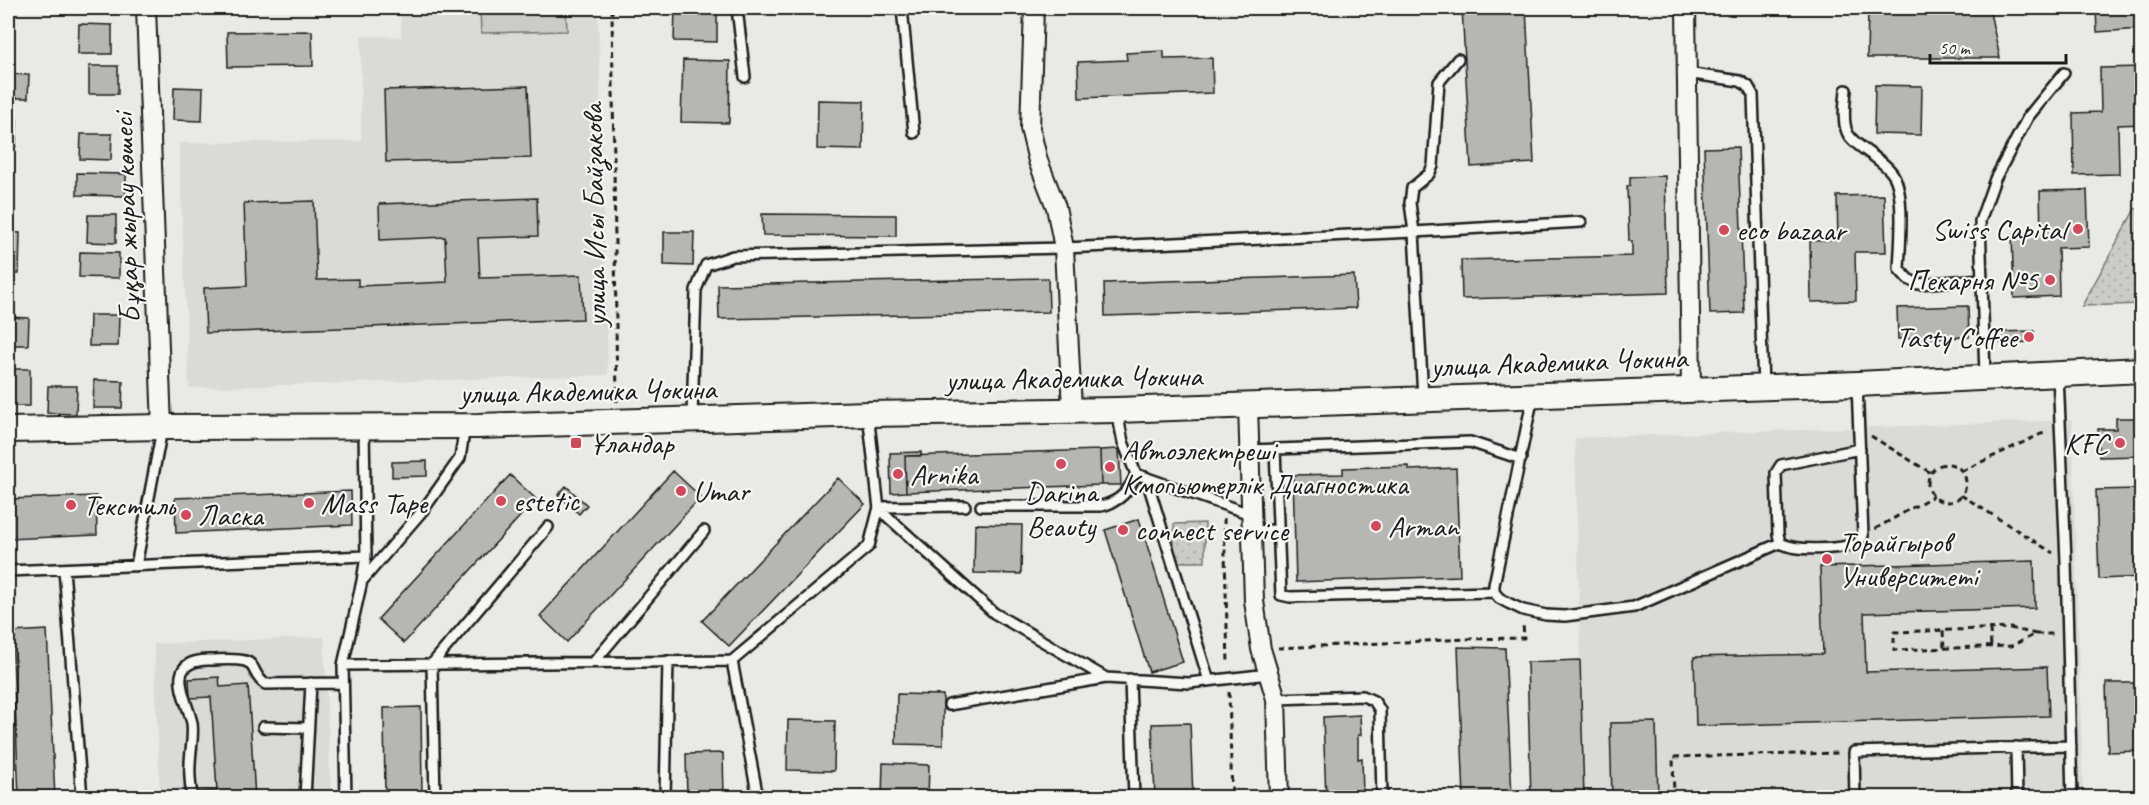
<svg xmlns="http://www.w3.org/2000/svg" width="2149" height="805" viewBox="0 0 2149 805" font-family="Caveat,sans-serif">
	<style>
		.built { fill: #dadad6 }
		.grass { fill: #cbcbc7; stroke: #747472; stroke-width: 1.5 }
		.park { fill: url(#park-dots); stroke: #747472; stroke-width: 1.5 }
		.building { fill: #b6b6b3; stroke: #1c1c1c; stroke-width: 1.5 }
		.lines { fill: none; stroke-linecap: round; stroke-linejoin: round }
		.lane-casing { stroke: #1c1c1c; stroke-width: 14 }
		.street-casing { stroke: #1c1c1c; stroke-width: 22 }
		.secondary-casing { stroke: #1c1c1c; stroke-width: 28 }
		.path { stroke: #1c1c1c; stroke-width: 3; stroke-dasharray: 6 4.5; stroke-linecap: butt }
		.lane { stroke: #f6f6f2; stroke-width: 9 }
		.street { stroke: #f6f6f2; stroke-width: 18 }
		.secondary { stroke: #f6f6f2; stroke-width: 24 }
		.poi-dot { fill: #d1495b; stroke: #f6f6f2; stroke-width: 2 }
		.labels { text-anchor: middle; dominant-baseline: central; stroke-width: 4.5; stroke-linejoin: round; paint-order: stroke }
		.street-label { font-size: 30px; fill: #1c1c1c; stroke: #f6f6f2 }
		.poi-label { font-size: 30px; fill: #1c1c1c; stroke: #f6f6f2; text-anchor: start }
	</style>
	<defs>
		<pattern id="park-dots" width="8" height="8" patternUnits="userSpaceOnUse" patternTransform="scale(1.5)"><rect width="8" height="8" fill="#cbcbc7"/><path d="M2 2h.1M6 6h.1" fill="none" stroke="#aeaeaa" stroke-width="1.8" stroke-linecap="round"/></pattern>
	</defs>
	<rect width="100%" height="100%" fill="#e9e9e5"/>
	<filter id="ink" filterUnits="userSpaceOnUse"><feTurbulence type="fractalNoise" baseFrequency=".0167" numOctaves="2"/><feDisplacementMap in="SourceGraphic" scale="12" xChannelSelector="R" yChannelSelector="G"/><feConvolveMatrix kernelMatrix="1 2 1 2 8 2 1 2 1" color-interpolation-filters="sRGB"/></filter>
	<g filter="url(#ink)">
		<path class="built" d="M401 8H598L608 375 189 388 179 143 361 141V36L401 37Z
			M2072 420 2083 797H1584L1575 438Z
			M324 637 331 797H160L154 644Z"/>
		<path class="grass" d="M480 8H566L567 31 481 33Z"/>
		<path class="park" d="M2141 208V304L2082 306 2135 209Z
			M1205 523V562H1174V524Z"/>
		<path class="building" d="M675 8H717V42L674 41Z
			M1462 8H1526L1534 163 1471 167Z
			M1989 8 2000 58H1867L1868 9Z
			M2096 8H2142V29L2097 32Z
			M8 20H12V43H8Z
			M79 24 112 25V54H78Z
			M312 31 313 66 228 67 227 32Z
			M1164 51V59L1212 58 1213 93 1079 98 1078 62 1127 60 1126 53Z
			M683 60 730 61 729 123 681 122Z
			M89 66H118V94H89Z
			M2142 67V124L2118 125 2119 174 2074 175 2073 113 2101 112 2100 68Z
			M8 74 29 75 28 98H8Z
			M1875 85 1922 86 1921 135 1874 134Z
			M528 86 531 158 386 162 384 90Z
			M174 87 203 88 202 121 173 120Z
			M818 100 864 101 863 150 817 149Z
			M8 118 17 119 16 146H8Z
			M81 134H112L111 160 80 159Z
			M1738 147 1744 313 1710 314 1704 148Z
			M77 173 126 174V196L77 195Z
			M8 174 14 175V203L8 202Z
			M1665 176 1668 293 1462 299 1461 260 1632 256V241H1629L1627 186H1630V177Z
			M2087 190 2089 247 2058 248 2059 296 2014 298 2012 235 2041 234 2040 191Z
			M1884 195 1886 252H1855L1856 301 1811 302 1810 241 1838 240 1837 196Z
			M537 198 538 236 478 238 480 278 581 275 583 319 206 333 204 288 247 286 244 203 314 201 317 280 358 279V286L447 282 445 237 380 240 379 204Z
			M762 214 896 215V236L763 235Z
			M88 215H116V243L87 242Z
			M8 232 20 233 19 274H8Z
			M664 232H694L693 266 664 265Z
			M80 252 119 253V278L79 277Z
			M1354 275 1356 308 1105 316 1104 283Z
			M1048 278 1049 312 719 319 718 285Z
			M1968 306 1969 337 1898 339 1897 308Z
			M90 315H119L118 346H89Z
			M8 317 29 318 28 345H8Z
			M2034 331V342L2000 343 1999 332Z
			M8 369H30V406H8Z
			M94 380 123 381 122 408H93Z
			M48 386H77L76 414 47 413Z
			M2116 418H2142V456L2099 457 2098 429H2116Z
			M1119 449 1121 485H1101L1100 450Z
			M1100 450 1101 485 906 492 905 456Z
			M921 452V456H905L906 492 891 493 890 453Z
			M427 461V476L392 477V462Z
			M1409 466V470L1456 468 1460 576 1296 582 1293 475 1343 474V468Z
			M673 471 701 497 567 642 540 616Z
			M510 475 536 499 404 643 378 619Z
			M838 478 865 504 729 646 702 621Z
			M566 486 587 505 579 514 558 495Z
			M2138 489 2139 527H2142V577L2099 579 2096 490Z
			M351 491 352 525 176 533 175 498Z
			M96 496 97 535 8 539V499Z
			M1139 519 1183 662 1149 672 1105 530Z
			M975 524 1022 525 1021 574 974 573Z
			M2034 561 2035 608 1864 613 1866 672 2047 667 2049 716 1696 726 1694 657 1823 654 1820 567Z
			M47 630 55 798H19L12 632Z
			M1458 647 1505 648 1512 798H1464Z
			M1580 660 1584 798H1531L1527 662Z
			M219 677 220 687 248 685 255 798H198V792L217 791 211 697 190 698 189 679Z
			M2106 683H2142V751L2108 752Z
			M897 694 943 695V745L896 744Z
			M421 707 422 798H385L384 708Z
			M1360 715 1361 735H1358V759L1362 758 1363 797 1326 798 1323 717Z
			M788 720 835 721 834 771 787 770Z
			M1656 722 1658 798H1612L1610 723Z
			M1190 723 1193 798H1155L1152 724Z
			M723 753 724 798H687L686 754Z
			M883 763 929 765 928 798H882Z"/>
		<g class="lines">
			<defs>
				<path id="lane" d="M737 8 745 77
					M902 8 914 133
					M1686 73 1740 81 1748 86 1753 95 1763 387
					M1846 90C1845 102 1842 120 1847 132 1853 147 1885 159 1894 176 1905 196 1900 246 1899 269L1908 279 1918 284 1982 279
					M2058 375 2066 561 2072 798
					M1985 376 1980 221 1995 179 2028 117 2064 73
					M1857 384 1863 536 1857 544C1838 549 1797 552 1780 543L1778 534 1776 473 1781 465 1860 449
					M1533 396 1494 585V592L1499 598 1508 603 1523 610 1546 615 1565 616 1634 607 1780 543
					M1423 398 1414 232 1581 222
					M1117 412 1123 442 1136 474 1250 514
					M868 414 879 509 994 613 1106 678 1189 683 1269 674
					M692 417 696 290 706 265 733 256 1064 248 1414 232 1410 203 1412 188 1429 174 1433 166 1439 82 1458 59
					M1249 450 1470 442 1521 459
					M1275 450 1281 595 1290 597 1494 592
					M1146 477 1209 681
					M981 506H1101C1120 502 1129 491 1136 474
					M1251 531 1277 530
					M136 566 162 429
					M64 569 82 798
					M8 571 366 556
					M362 581 424 509 460 458 465 426
					M732 661 758 798
					M594 662 704 531
					M343 665 732 661 869 546 879 507 965 506
					M1130 679 1134 798
					M1276 699 1363 696 1374 701 1380 710 1382 798
					M949 705 1106 678
					M263 727 308 728
					M2016 747 2017 798
					M192 798C191 787 189 776 190 765 190 751 194 738 192 723 187 699 162 661 208 660 219 660 234 658 245 661 256 664 253 676 265 684L343 683
					M283 798 305 796
					M305 798 311 683
					M346 798 343 665 362 581 366 556 364 428
					M435 798 432 664 548 527
					M665 798 668 661
					M1855 798 1854 752 2071 746"/>
				<path id="street" d="M146 8 162 427
					M1034 8 1030 128 1038 161 1056 207 1064 248 1072 410
					M1686 8 1691 390
					M1248 405 1254 601 1261 649 1276 699 1279 798"/>
				<path id="secondary" d="M8 430 162 427 478 426 868 414 1117 410 1857 384 2142 370"/>
			</defs>
			<use href="#lane" class="lane-casing"/>
			<use href="#street" class="street-casing"/>
			<use href="#secondary" class="secondary-casing"/>
			<path class="path" d="M612 8 617 402
				M1871 436 1931 473
				M1928 483a19 19 0 1 1 38 0a19 19 0 1 1-38 0Z
				M1962 471 2041 434 2047 433
				M1961 495 2053 553
				M1224 518 1228 664
				M1875 529 1933 496
				M2010 628 2036 634 2011 646 1894 650V632Z
				M1990 629 1991 647
				M1943 631 1944 649
				M2036 634H2055
				M1278 648 1465 639 1524 638 1523 624
				M1229 692 1232 798
				M1674 798 1673 757 1840 753"/>
			<use href="#lane" class="lane"/>
			<use href="#street" class="street"/>
			<use href="#secondary" class="secondary"/>
		</g>
	</g>
	<g class="poi-dot">
		<circle cx="2078" cy="229" r="6"/>
		<circle cx="1724" cy="230" r="6"/>
		<circle cx="2050" cy="280" r="6"/>
		<circle cx="2029" cy="337" r="6"/>
		<rect x="570" y="437" width="12" height="12" rx="3"/>
		<circle cx="2120" cy="443" r="6"/>
		<circle cx="1061" cy="464" r="6"/>
		<circle cx="1110" cy="467" r="6"/>
		<circle cx="898" cy="474" r="6"/>
		<circle cx="681" cy="491" r="6"/>
		<circle cx="501" cy="501" r="6"/>
		<circle cx="309" cy="503" r="6"/>
		<circle cx="71" cy="505" r="6"/>
		<circle cx="186" cy="515" r="6"/>
		<circle cx="1376" cy="526" r="6"/>
		<circle cx="1123" cy="530" r="6"/>
		<circle cx="1827" cy="559" r="6"/>
	</g>
	<g class="labels">
		<g class="street-label">
			<text transform="translate(594 215) rotate(-91)">улица Исы Байзакова</text>
			<text transform="translate(126 218) rotate(-92)">Бұқар жырау көшесі</text>
			<text transform="translate(1559 362) rotate(-2)">улица Академика Чокина</text>
			<text transform="translate(1074 378) rotate(-1)">улица Академика Чокина</text>
			<text transform="translate(588 391) rotate(-1)">улица Академика Чокина</text>
		</g>
		<g class="poi-label">
			<text x="2066" y="229" text-anchor="end">Swiss Capital</text>
			<text x="1736" y="230">eco bazaar</text>
			<text x="2038" y="280" text-anchor="end">Пекарня №5</text>
			<text x="2017" y="337" text-anchor="end">Tasty Coffee</text>
			<text x="588" y="443">Ұландар</text>
			<text x="2108" y="443" text-anchor="end">KFC</text>
			<text x="1122" y="450">Автоэлектреші<tspan x="1122" dy="34">Кмопьютерлік Диагностика</tspan></text>
			<text x="910" y="474">Arnika</text>
			<text x="693" y="491">Umar</text>
			<text x="1061" y="492" text-anchor="middle">Darina<tspan x="1061" dy="34">Beauty</tspan></text>
			<text x="513" y="501">estetic</text>
			<text x="321" y="503">Mass Tape</text>
			<text x="83" y="505">Текстиль</text>
			<text x="198" y="515">Ласка</text>
			<text x="1388" y="526">Arman</text>
			<text x="1135" y="530">connect service</text>
			<text x="1839" y="542">Торайгыров<tspan x="1839" dy="34">Университеті</tspan></text>
		</g>
	</g>
	<rect width="2149" height="805" fill="none" stroke="#f6f6f2" stroke-width="30"/>
	<rect x="15" y="15" width="2119" height="775" fill="none" stroke="#1c1c1c" stroke-width="2" filter="url(#ink)"/>
	<path d="M1930 54v9h136v-9" fill="none" stroke="#1c1c1c" stroke-width="3"/>
	<text x="1939" y="54" font-size="18" fill="#1c1c1c" stroke="#f6f6f2" stroke-width="4.5" paint-order="stroke">50 m</text>
</svg>
